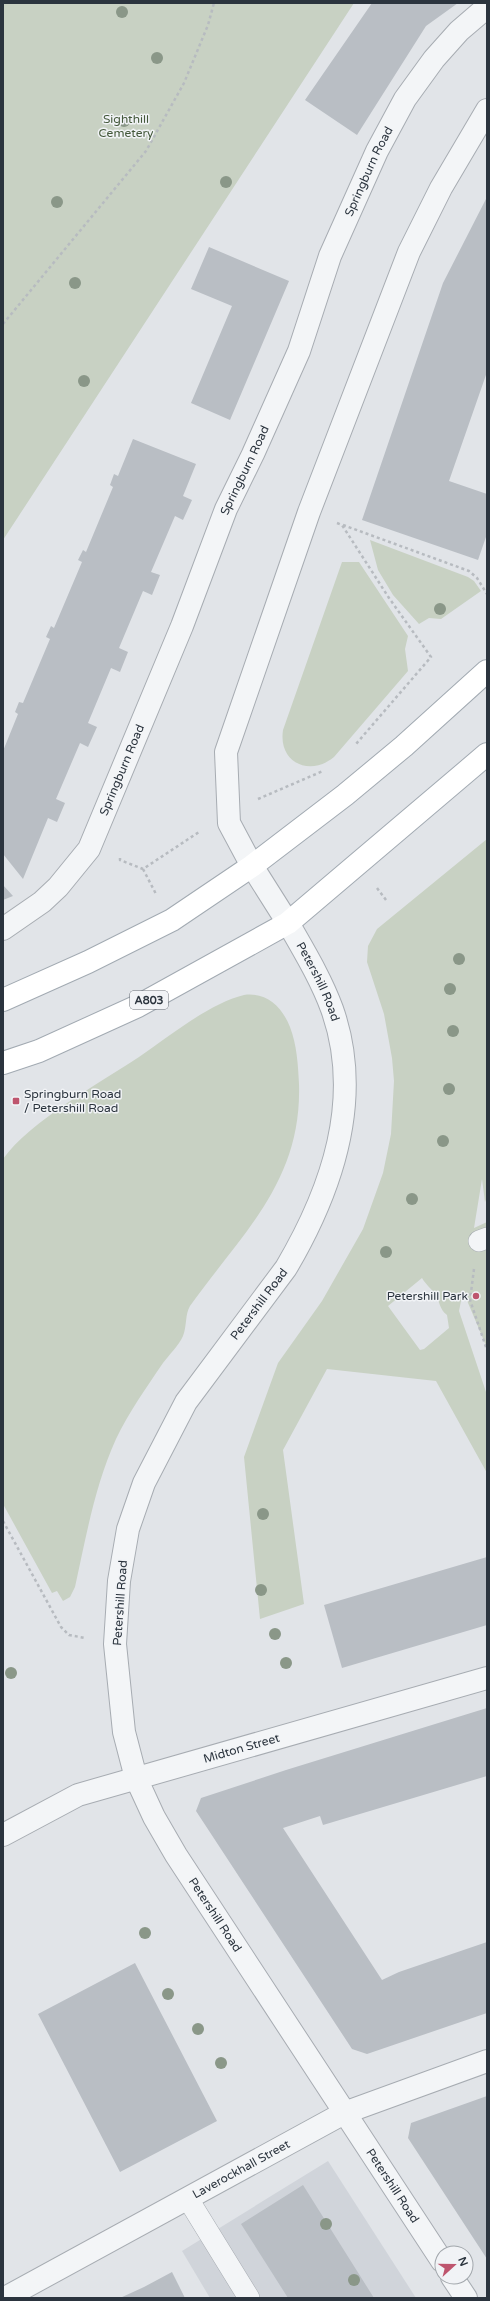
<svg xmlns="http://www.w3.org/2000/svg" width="490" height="2301" viewBox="0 0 490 2301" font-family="'Varela Round',sans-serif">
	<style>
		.built { fill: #d0d4da }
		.green { fill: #c8d1c3; fill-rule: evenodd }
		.building { fill: #b9bec4 }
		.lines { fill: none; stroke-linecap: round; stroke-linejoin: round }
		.service-casing { stroke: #a7acb2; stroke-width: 22 }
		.minor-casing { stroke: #a7acb2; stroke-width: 24 }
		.tertiary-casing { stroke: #a7acb2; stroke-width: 24 }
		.primary-casing { stroke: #a2aab2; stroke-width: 24 }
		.path { stroke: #b7bbc0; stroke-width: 2.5; stroke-dasharray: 3 3; stroke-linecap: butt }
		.service { stroke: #f3f5f7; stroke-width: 21 }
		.minor { stroke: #f3f5f7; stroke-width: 22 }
		.tertiary { stroke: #f3f5f7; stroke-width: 22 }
		.primary { stroke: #fff; stroke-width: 22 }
		.tree { fill: #8a9788 }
		.poi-dot { fill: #be556e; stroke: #f1f3f6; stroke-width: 1.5 }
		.labels { text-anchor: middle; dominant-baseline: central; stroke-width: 3; stroke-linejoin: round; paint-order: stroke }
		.shield { fill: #f1f3f6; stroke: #666d75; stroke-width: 1 }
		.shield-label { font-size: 11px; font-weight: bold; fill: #2b343e }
		.park-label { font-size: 12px; fill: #43583a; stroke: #f1f3f6 }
		.street-label { font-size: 12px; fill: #2b343e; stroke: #f1f3f6 }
		.poi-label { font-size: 12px; fill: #2b343e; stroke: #f1f3f6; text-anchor: start }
	</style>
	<rect width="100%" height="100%" fill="#e1e4e8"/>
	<path class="built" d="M328 2161 416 2298H210L182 2251Z"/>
	<path class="green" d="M3 3H354L3 540Z
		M370 540 468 577 474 581 481 591 441 619 429 618 419 624 393 595 378 570Z
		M342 562H359L408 636 405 649 408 671 334 757C310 777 278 763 283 730Z
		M487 839V1197L485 1202 482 1179 474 1228 487 1222V1348L463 1291 459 1311 487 1395V1473L436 1381 327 1369 283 1450 304 1604 260 1619 244 1457 278 1363 322 1301 363 1229 383 1173 391 1134 394 1081 392 1058 384 1014 367 962 368 946 377 929ZM422 1278C426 1285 431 1288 435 1294 440 1301 439 1309 447 1315L449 1328 424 1349 420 1350 388 1306Z
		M244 995C267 992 282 1007 290 1027 297 1046 298 1064 299 1084 302 1182 242 1233 190 1306 185 1314 187 1326 183 1336 179 1345 169 1355 163 1363 146 1388 129 1412 116 1439 95 1485 86 1537 75 1587L70 1597 63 1601 57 1591 52 1593 3 1504V1159C30 1121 100 1083 139 1057 170 1036 208 1004 244 995Z"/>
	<path class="building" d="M372 3H458L426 26 357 135 305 100Z
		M487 197V372L449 481 487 494V534L478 560 362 520 443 283Z
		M209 247 289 281 230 420 191 403 232 306 191 289Z
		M133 439 196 464 183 496 192 500 183 520 175 516 151 572 160 575 152 595 143 591 119 648 128 652 120 672 111 668 88 723 97 727 88 747 80 743 56 799 65 803 57 822 48 818 23 879 3 854V751L18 714 15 712 19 702 23 703 50 639 46 637 51 626 54 628 82 562 78 560 83 550 86 552 113 487 110 485 114 474 118 476Z
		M3 885 13 896 3 900Z
		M487 1557V1625L342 1668 324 1605Z
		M487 1708V1776L323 1825 320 1816 283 1828 382 1980 399 1972 487 1942V2013L367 2054 352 2049 196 1811 201 1798 286 1770Z
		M135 1963 217 2121 120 2172 38 2014Z
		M487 2096V2259L408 2138 411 2123Z
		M303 2185 374 2298H288L241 2224Z
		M172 2272 185 2298H120L144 2287Z"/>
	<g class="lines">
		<defs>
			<path id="service" d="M479 1241 487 1238
				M188 2199 249 2298"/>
			<g id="minor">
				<path d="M288 923 252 866 229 823 226 752 309 512 409 252 441 188 487 110"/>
				<path id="s1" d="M3 929 42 902 58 887 89 849 182 626 226 509 253 454 299 351 330 256 377 151 405 99 434 59 459 31 487 7"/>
				<path id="s2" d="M3 1835 78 1795 487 1678"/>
				<path id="s3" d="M5 2298 344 2113 487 2061"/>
			</g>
			<g id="tertiary">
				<path id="s4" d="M288 923C304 951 321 979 332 1009 364 1099 332 1190 286 1268L186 1402 144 1483 128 1529 119 1581 115 1644 124 1732 136 1778 154 1817 176 1855 442 2261"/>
				<path d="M452 2277 466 2298"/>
			</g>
			<path id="primary" d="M3 1000 88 962 172 920 252 866 345 795 404 746 487 671
				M3 1063 39 1051 138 1006 288 923 487 754"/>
		</defs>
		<use href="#service" class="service-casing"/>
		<use href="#minor" class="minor-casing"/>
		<use href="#tertiary" class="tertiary-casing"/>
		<use href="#primary" class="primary-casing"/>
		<path class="path" d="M3 324 146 151 184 83 208 25 214 3
			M337 523 342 525 389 598 431 657 356 744
			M343 525 469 571 477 578 487 594
			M258 799 323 771
			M120 858V860L143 869 199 832
			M143 869 156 894
			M377 888 386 900
			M474 1269 470 1300 487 1350
			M3 1521 61 1627 69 1635 85 1638"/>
		<use href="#service" class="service"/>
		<use href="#minor" class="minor"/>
		<use href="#tertiary" class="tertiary"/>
		<use href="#primary" class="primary"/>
	</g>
	<g class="tree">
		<circle cx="122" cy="12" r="6"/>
		<circle cx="157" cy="58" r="6"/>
		<circle cx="124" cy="121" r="6"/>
		<circle cx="226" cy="182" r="6"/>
		<circle cx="57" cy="202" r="6"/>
		<circle cx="75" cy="283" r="6"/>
		<circle cx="84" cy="381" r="6"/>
		<circle cx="440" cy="609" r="6"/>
		<circle cx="459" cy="959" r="6"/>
		<circle cx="450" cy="989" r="6"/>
		<circle cx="453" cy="1031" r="6"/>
		<circle cx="449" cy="1089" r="6"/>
		<circle cx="443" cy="1141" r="6"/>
		<circle cx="412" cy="1199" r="6"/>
		<circle cx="386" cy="1252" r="6"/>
		<circle cx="263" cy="1514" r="6"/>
		<circle cx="261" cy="1590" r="6"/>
		<circle cx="275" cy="1634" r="6"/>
		<circle cx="286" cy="1663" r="6"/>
		<circle cx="11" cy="1673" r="6"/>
		<circle cx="145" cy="1933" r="6"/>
		<circle cx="168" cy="1994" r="6"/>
		<circle cx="198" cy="2029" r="6"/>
		<circle cx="221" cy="2063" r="6"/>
		<circle cx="326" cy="2224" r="6"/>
		<circle cx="354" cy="2280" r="6"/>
	</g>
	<g class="poi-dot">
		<rect x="12" y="1097" width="8" height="8" rx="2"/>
		<circle cx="476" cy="1296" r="4"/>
	</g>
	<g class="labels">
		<rect class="shield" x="130" y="991" width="38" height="18" rx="3"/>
		<g class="shield-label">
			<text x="149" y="1000">A803</text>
		</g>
		<g class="park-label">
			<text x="126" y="119">Sighthill<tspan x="126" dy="14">Cemetery</tspan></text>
		</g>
		<g class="street-label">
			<text stroke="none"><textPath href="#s1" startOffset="852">Springburn Road</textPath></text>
			<text stroke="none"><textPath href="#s1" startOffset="528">Springburn Road</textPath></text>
			<text stroke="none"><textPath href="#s1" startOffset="204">Springburn Road</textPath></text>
			<text stroke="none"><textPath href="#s4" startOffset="66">Petershill Road</textPath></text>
			<text transform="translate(259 1304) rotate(-53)">Petershill Road</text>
			<text transform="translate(120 1603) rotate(-86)">Petershill Road</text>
			<text stroke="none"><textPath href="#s2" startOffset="255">Midton Street</textPath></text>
			<text stroke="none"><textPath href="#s4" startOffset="1086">Petershill Road</textPath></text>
			<text stroke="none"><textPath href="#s3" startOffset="269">Laverockhall Street</textPath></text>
			<text stroke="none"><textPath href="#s4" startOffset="1410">Petershill Road</textPath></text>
		</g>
		<g class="poi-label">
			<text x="24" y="1094">Springburn Road<tspan x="24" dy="14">/ Petershill Road</tspan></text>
			<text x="468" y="1296" text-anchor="end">Petershill Park</text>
		</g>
	</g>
	<rect width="490" height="2301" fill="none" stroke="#2b343e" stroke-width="8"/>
	<g transform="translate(454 2265) rotate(69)"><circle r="19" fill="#f1f3f6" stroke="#a2a7ac"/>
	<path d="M0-3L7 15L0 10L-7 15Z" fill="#be556e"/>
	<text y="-6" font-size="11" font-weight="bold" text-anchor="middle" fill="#2b343e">N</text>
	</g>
</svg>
